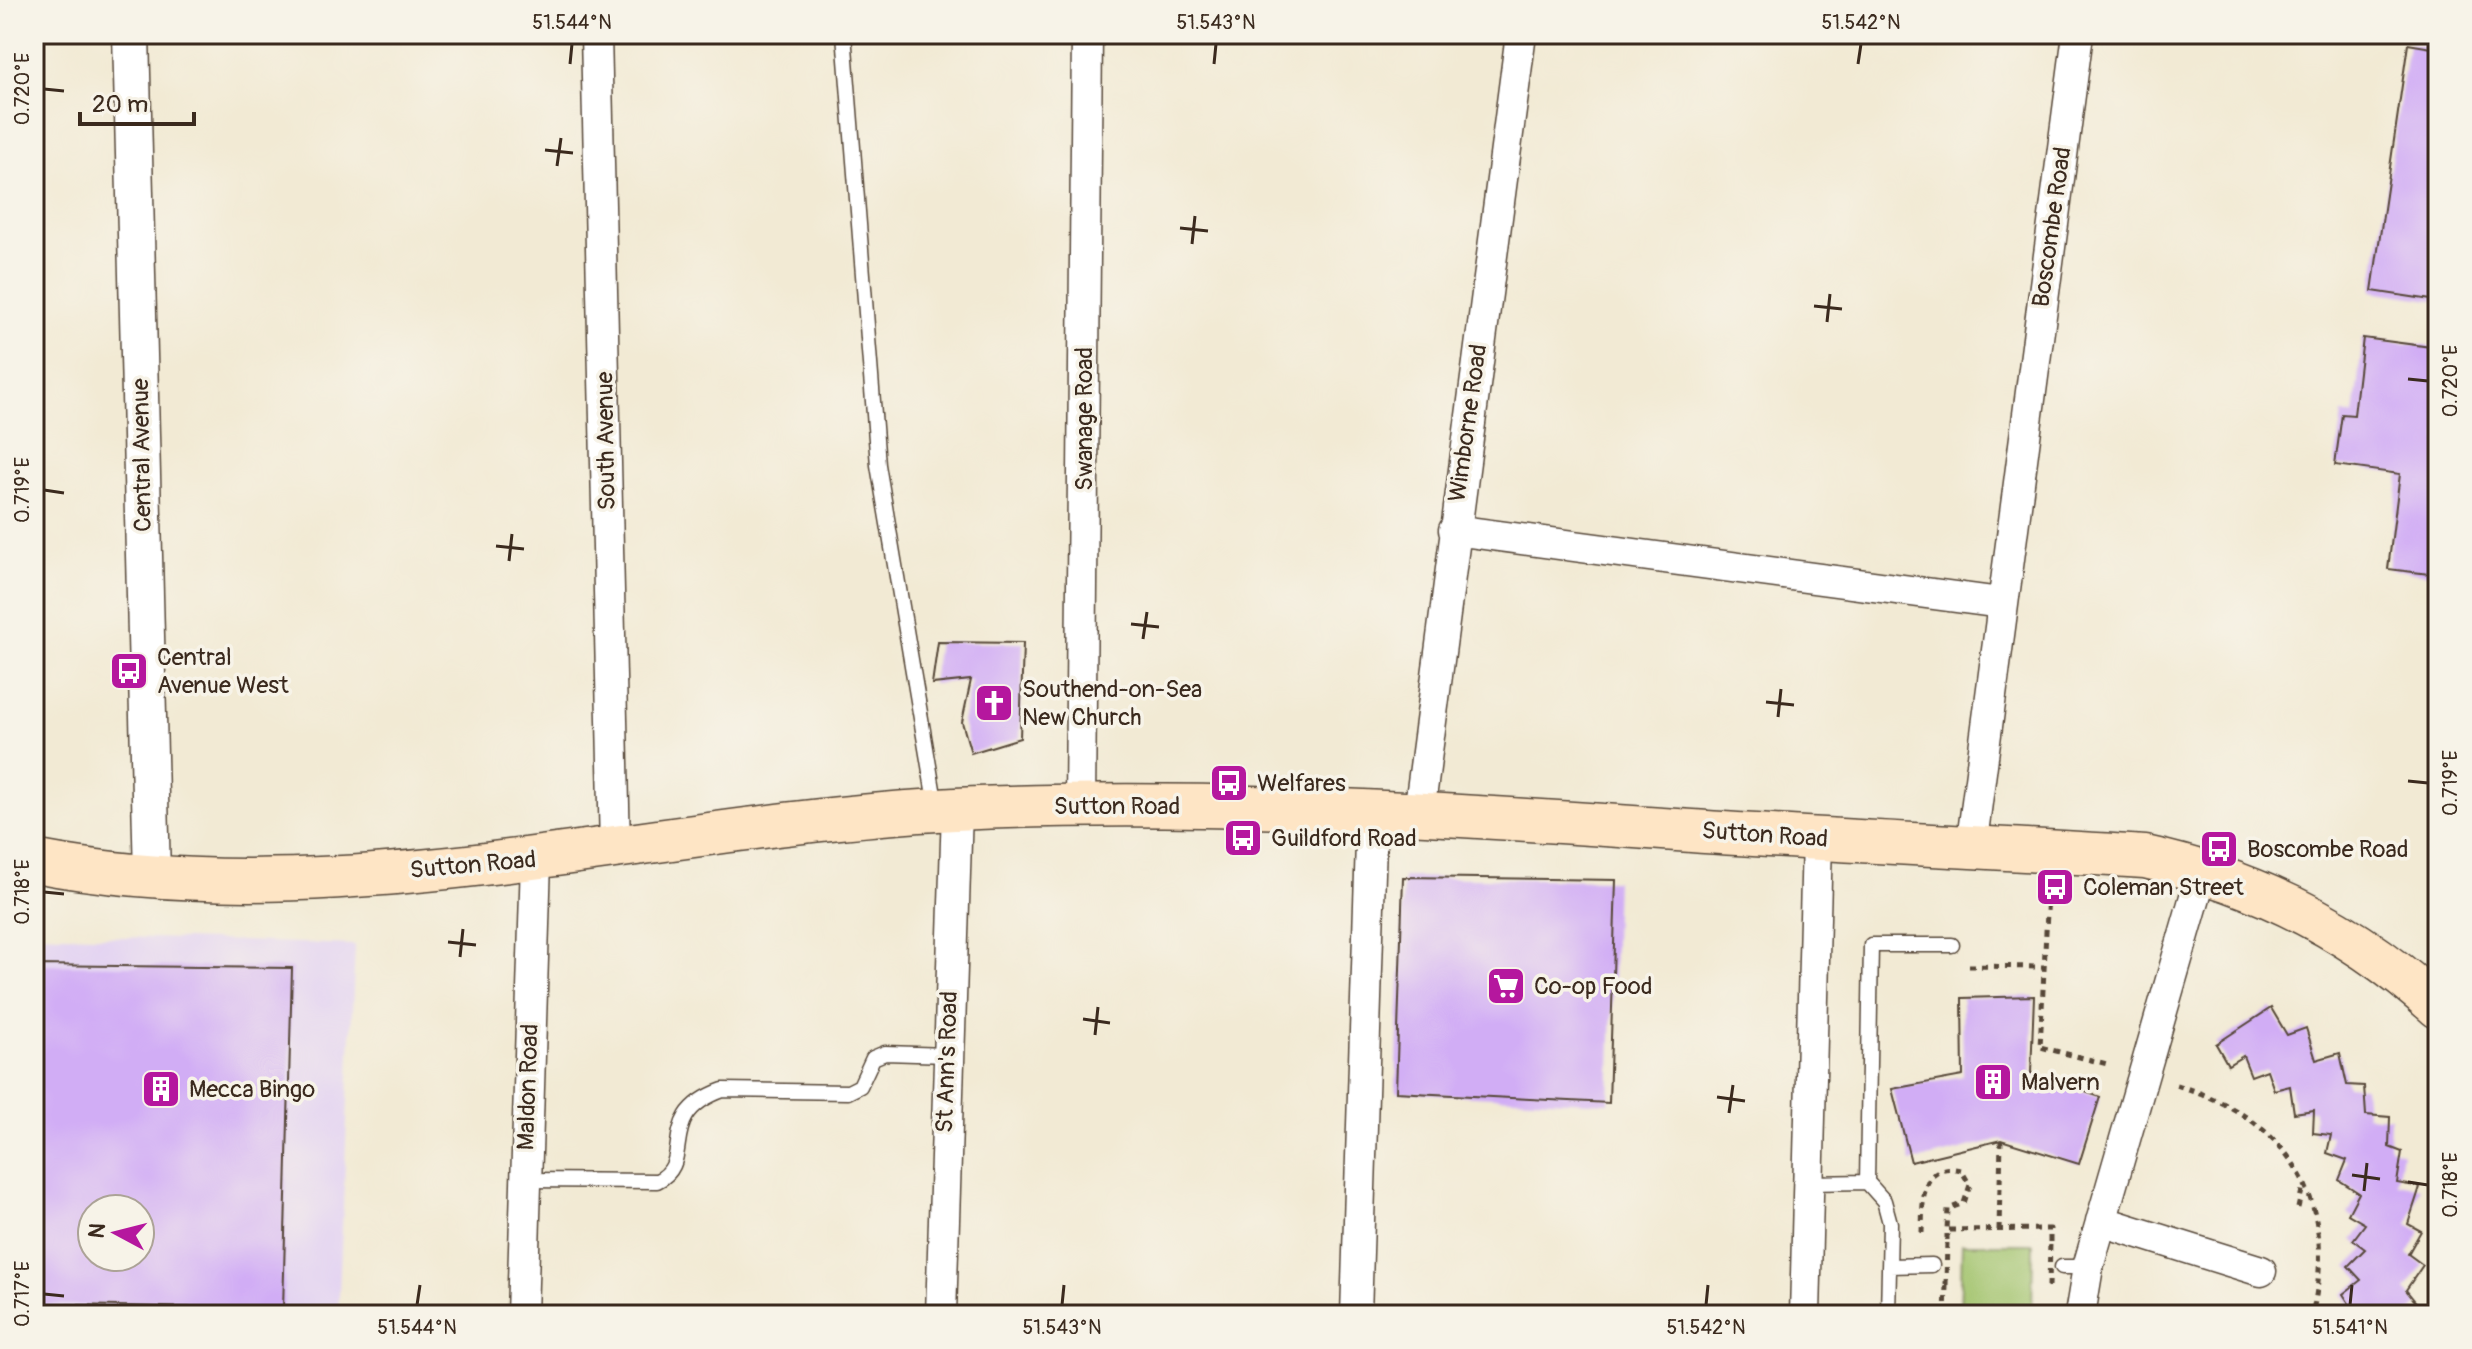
<svg xmlns="http://www.w3.org/2000/svg" width="2472" height="1349" viewBox="0 0 2472 1349" font-family="Pangolin,sans-serif">
	<style>
		.built { fill: #e3d3f2; fill-rule: evenodd }
		.green { fill: #a1c36c; stroke: #6e7645; stroke-width: 2 }
		.building { fill: #d1adf5; fill-rule: evenodd }
		.lines { fill: none; stroke-linecap: round; stroke-linejoin: round }
		.service-casing { stroke: #564739; stroke-width: 17 }
		.minor-casing { stroke: #564739; stroke-width: 33 }
		.tertiary-casing { stroke: #564739; stroke-width: 39 }
		.secondary-casing { stroke: #564739; stroke-width: 45 }
		.path { stroke: #564739; stroke-width: 5; stroke-dasharray: 6 6; stroke-linecap: butt }
		.service { stroke: #fff; stroke-width: 14 }
		.minor { stroke: #fff; stroke-width: 30 }
		.tertiary { stroke: #fff; stroke-width: 36 }
		.secondary { stroke: #fee5c5; stroke-width: 42 }
		.path-bridge { stroke: #564739; stroke-width: 5; stroke-dasharray: 6 6; stroke-linecap: butt }
		.ticks { fill: none; stroke: #3b2a1e; stroke-width: 3 }
		.labels { text-anchor: middle; dominant-baseline: central; stroke-width: 7; stroke-linejoin: round; paint-order: stroke }
		.street-label { font-size: 24px; fill: #3b2a1e; stroke: #f7f3e8 }
		.poi-label { font-size: 24px; fill: #3b2a1e; stroke: #f7f3e8; text-anchor: start }
		.neatline { fill: none; stroke: #3b2a1e; stroke-width: 3 }
		.ticks-label { font-size: 20px; text-anchor: middle; fill: #3b2a1e }
	</style>
	<rect width="100%" height="100%" fill="#f7f3e8"/>
	<filter id="ink" filterUnits="userSpaceOnUse"><feTurbulence type="fractalNoise" baseFrequency=".0125" numOctaves="2"/><feDisplacementMap in="SourceGraphic" scale="16" xChannelSelector="R" yChannelSelector="G"/><feConvolveMatrix kernelMatrix="1 2 1 2 8 2 1 2 1" color-interpolation-filters="sRGB"/></filter>
	<filter id="wash" filterUnits="userSpaceOnUse"><feTurbulence type="fractalNoise" baseFrequency=".006" numOctaves="4" result="noise"/><feDisplacementMap in="SourceGraphic" scale="32" xChannelSelector="R" yChannelSelector="G"/><feGaussianBlur stdDeviation="1.8" result="paint"/><feColorMatrix in="noise" values="0 0 0 0 0 0 0 0 0 0 0 0 0 0 0 0 0 1.4 0 .05"/><feComposite in="paint" operator="in"/></filter>
	<g filter="url(#wash)">
		<rect width="100%" height="100%" fill="#f2ead4"/>
		<path class="built" d="M34 934 355 945 338 1315H34ZM92 1209H140V1257H92Z"/>
		<path class="green" d="M1962 1244H2033L2032 1315H1960Z"/>
		<g id="blocks">
			<path class="building" d="M2408 44 2438 49V301L2372 291Z
				M2363 338 2438 348V575L2388 569 2400 474 2335 465 2342 414 2354 415Z
				M938 642 1023 643 1020 738 971 753 962 722 971 680 932 684Z
				M1403 877 1616 880 1609 1103 1396 1092Z
				M34 965 292 968 283 1310 34 1304ZM92 1209H140V1257H92Z
				M2034 996 2031 1073 2100 1097 2079 1164 2001 1140 1911 1162 1892 1089 1963 1076 1962 998Z
				M2271 1008 2287 1035 2306 1028 2316 1060 2340 1053 2347 1085 2364 1086 2366 1115 2390 1117 2389 1147 2402 1152 2397 1183 2420 1187 2408 1224 2421 1231 2408 1254 2423 1265 2406 1290 2418 1305 2408 1315H2350L2354 1311 2343 1294 2361 1280 2348 1266 2365 1249 2353 1240 2365 1224 2348 1214 2359 1193 2339 1180 2347 1160 2327 1153 2331 1135 2313 1133 2314 1110 2294 1113 2290 1086 2274 1090 2267 1070 2251 1076 2243 1056 2228 1065 2216 1044Z"/>
		</g>
	</g>
	<g filter="url(#ink)">
		<use href="#blocks" fill-opacity="0" stroke="#564739" stroke-width="2"/>
		<g class="lines">
			<defs>
				<path id="service" d="M844 34 878 465 936 807
					M525 1180 657 1181C697 1162 653 1115 723 1090L848 1092 860 1086 873 1058 885 1053 947 1055
					M1867 1182 1871 945H1952
					M1808 1183 1867 1182 1884 1201 1890 1223 1888 1315
					M1889 1266 1932 1265
					M2062 1267H2088"/>
				<path id="minor" d="M596 34 615 848
					M1454 530 2001 603
					M1080 805 1087 34
					M1419 813 1521 34
					M1971 848 2078 34
					M2101 1221 2261 1271
					M522 1315 536 860
					M941 1315 957 809
					M1356 1315 1372 810
					M1805 1315 1817 839
					M2080 1315 2088 1267 2203 869"/>
				<path id="tertiary" d="M131 34 152 876"/>
				<path id="secondary" d="M34 861C341 920 649 824 955 809 1196 798 1437 813 1677 830 1833 841 1989 847 2145 857 2256 881 2354 930 2438 1007"/>
			</defs>
			<use href="#service" class="service-casing"/>
			<use href="#minor" class="minor-casing"/>
			<use href="#tertiary" class="tertiary-casing"/>
			<use href="#secondary" class="secondary-casing"/>
			<path class="path" d="M2048 893 2040 1047 2111 1065
				M1969 966 2044 967
				M2176 1085C2288 1118 2340 1199 2312 1315
				M2431 1127 2438 1149
				M2298 1208 2303 1186
				M1999 1230 2001 1140
				M1922 1233C1923 1204 1919 1160 1961 1170L1970 1185 1964 1203 1948 1209 1947 1230
				M1947 1240V1230L2050 1229V1242
				M1945 1315 1946 1286"/>
			<use href="#service" class="service"/>
			<use href="#minor" class="minor"/>
			<use href="#tertiary" class="tertiary"/>
			<use href="#secondary" class="secondary"/>
			<path class="path-bridge" d="M1946 1285 1947 1240
				M2049 1287 2050 1242"/>
		</g>
	</g>
	<path class="ticks" d="M570 64 572 44M1214 64 1216 44M1858 64 1861 44M44 89 64 91M545 150 573 153M557 166 561 138M1180 228 1208 231M1192 244 1195 216M1814 306 1842 309M1827 322 1830 294M2408 379 2428 381M44 490 64 493M496 546 524 549M509 561 512 534M1131 624 1159 627M1143 639 1147 612M1766 702 1794 705M1778 717 1781 689M2408 781 2428 783M44 892 64 894M448 942 476 945M460 957 463 929M1083 1019 1110 1023M1095 1035 1098 1007M1717 1097 1745 1101M1729 1113 1733 1085M2352 1175 2380 1179M2408 1182 2428 1185M2364 1191 2367 1163M44 1294 64 1296M417 1305 420 1285M1062 1305 1064 1285M1706 1305 1708 1285M2350 1305 2352 1285"/>
	<defs>
		<symbol id="bus-square" viewBox="-11 -11 22 22"><rect x="-9" y="-9" width="18" height="18" rx="4" fill="#b5179e" stroke="#f7f3e8"/><path d="M-5-6H5V4H4V6H2V4H-2V6H-4V4H-5ZM-3.5-4V0h7V-4ZM-3.5 1.2v1.5H-2V1.2ZM2 1.2v1.5H3.5V1.2Z" fill="#fff"/></symbol>
		<symbol id="church-square" viewBox="-11 -11 22 22"><rect x="-9" y="-9" width="18" height="18" rx="4" fill="#b5179e" stroke="#f7f3e8"/><path d="M-1.2-6h2.4v3.5h3.3v2.4h-3.3V6h-2.4V-.1h-3.3v-2.4h3.3Z" fill="#fff"/></symbol>
		<symbol id="supermarket-square" viewBox="-11 -11 22 22"><rect x="-9" y="-9" width="18" height="18" rx="4" fill="#b5179e" stroke="#f7f3e8"/><path d="M-6-5.5h2.5l.6 2H6L4.5 2H-2.5L-4.4-4H-6ZM-1.5 3.2a1.3 1.3 0 1 0 .1 0ZM3 3.2a1.3 1.3 0 1 0 .1 0Z" fill="#fff"/></symbol>
		<symbol id="building-square" viewBox="-11 -11 22 22"><rect x="-9" y="-9" width="18" height="18" rx="4" fill="#b5179e" stroke="#f7f3e8"/><path d="M-4-6H4V6H1V3H-1V6H-4ZM-2.5-4.3h1.7v1.8h-1.7ZM.8-4.3h1.7v1.8H.8ZM-2.5-1h1.7V.8h-1.7ZM.8-1h1.7V.8H.8Z" fill="#fff"/></symbol>
	</defs>
	<g fill-rule="evenodd">
		<use href="#bus-square" x="107" y="649" width="44" height="44"/>
		<use href="#church-square" x="972" y="681" width="44" height="44"/>
		<use href="#bus-square" x="1207" y="761" width="44" height="44"/>
		<use href="#bus-square" x="1221" y="816" width="44" height="44"/>
		<use href="#bus-square" x="2197" y="827" width="44" height="44"/>
		<use href="#bus-square" x="2033" y="865" width="44" height="44"/>
		<use href="#supermarket-square" x="1484" y="964" width="44" height="44"/>
		<use href="#building-square" x="1971" y="1060" width="44" height="44"/>
		<use href="#building-square" x="139" y="1067" width="44" height="44"/>
	</g>
	<g class="labels">
		<g class="street-label">
			<text transform="translate(2052 227) rotate(-82)">Boscombe Road</text>
			<text transform="translate(1084 419) rotate(-90)">Swanage Road</text>
			<text transform="translate(1468 423) rotate(-82)">Wimborne Road</text>
			<text transform="translate(606 441) rotate(-91)">South Avenue</text>
			<text transform="translate(142 455) rotate(-91)">Central Avenue</text>
			<text x="1117" y="806">Sutton Road</text>
			<text transform="translate(1765 835) rotate(4)">Sutton Road</text>
			<text transform="translate(473 865) rotate(-5)">Sutton Road</text>
			<text transform="translate(947 1062) rotate(-88)">St Ann's Road</text>
			<text transform="translate(528 1087) rotate(-88)">Maldon Road</text>
		</g>
		<g class="poi-label">
			<text x="157" y="657">Central<tspan x="157" dy="28">Avenue West</tspan></text>
			<text x="1022" y="689">Southend-on-Sea<tspan x="1022" dy="28">New Church</tspan></text>
			<text x="1257" y="783">Welfares</text>
			<text x="1271" y="838">Guildford Road</text>
			<text x="2247" y="849">Boscombe Road</text>
			<text x="2083" y="887">Coleman Street</text>
			<text x="1534" y="986">Co-op Food</text>
			<text x="2021" y="1082">Malvern</text>
			<text x="189" y="1089">Mecca Bingo</text>
		</g>
	</g>
	<rect width="2472" height="1349" fill="none" stroke="#f7f3e8" stroke-width="88"/>
	<g transform="translate(116 1233) rotate(277)"><circle r="38" fill="#f7f3e8" stroke="#aca397" stroke-width="2"/>
	<path d="M0-6L14 30L0 20L-14 30Z" fill="#b5179e"/>
	<text y="-12" font-size="22" font-weight="bold" text-anchor="middle" fill="#3b2a1e">N</text>
	</g>
	<path d="M80 112v12h114v-12" fill="none" stroke="#3b2a1e" stroke-width="4"/>
	<text x="92" y="112" font-size="24" fill="#3b2a1e" stroke="#f7f3e8" stroke-width="6" paint-order="stroke">20 m</text>
	<rect x="44" y="44" width="2384" height="1261" class="neatline"/>
	<g class="ticks-label">
		<text x="572" y="29">51.544°N</text>
		<text x="1216" y="29">51.543°N</text>
		<text x="1861" y="29">51.542°N</text>
		<text transform="translate(22 89) rotate(-90)" y="7">0.720°E</text>
		<text transform="translate(2450 381) rotate(-90)" y="7">0.720°E</text>
		<text transform="translate(22 490) rotate(-90)" y="7">0.719°E</text>
		<text transform="translate(2450 783) rotate(-90)" y="7">0.719°E</text>
		<text transform="translate(22 892) rotate(-90)" y="7">0.718°E</text>
		<text transform="translate(2450 1185) rotate(-90)" y="7">0.718°E</text>
		<text transform="translate(22 1294) rotate(-90)" y="7">0.717°E</text>
		<text x="417" y="1334">51.544°N</text>
		<text x="1062" y="1334">51.543°N</text>
		<text x="1706" y="1334">51.542°N</text>
		<text x="2350" y="1334">51.541°N</text>
	</g>
</svg>
